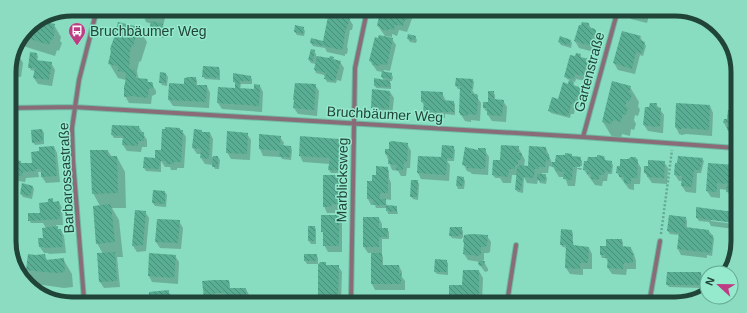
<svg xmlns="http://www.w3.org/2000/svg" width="747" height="313" viewBox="0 0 747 313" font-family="Helvetica,sans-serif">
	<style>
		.shadow { fill: #0003 }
		.building { fill: url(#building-back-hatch) }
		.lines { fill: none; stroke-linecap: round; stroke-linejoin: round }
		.minor-casing { stroke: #6fb8a0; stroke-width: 6 }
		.path { stroke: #65a892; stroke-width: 2.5; stroke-dasharray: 2 2; stroke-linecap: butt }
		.minor { stroke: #896c78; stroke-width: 4 }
		.labels { text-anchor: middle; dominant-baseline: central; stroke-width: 3; stroke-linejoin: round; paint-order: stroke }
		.poi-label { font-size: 14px; fill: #214439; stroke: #95e9cd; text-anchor: start }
		.street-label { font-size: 14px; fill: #214439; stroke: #95e9cd }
		.rim { fill: none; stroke: #214439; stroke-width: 5 }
	</style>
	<defs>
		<pattern id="building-back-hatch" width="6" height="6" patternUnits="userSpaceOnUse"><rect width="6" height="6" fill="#59ad92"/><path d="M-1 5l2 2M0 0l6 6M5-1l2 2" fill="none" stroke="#498e78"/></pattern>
	</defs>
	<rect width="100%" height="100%" fill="#88dcc0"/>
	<path class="shadow" d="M124 9 167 10 163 26 164 28V38L152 35 150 32 152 24 146 22 144 17 126 13Z
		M318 11 348 17 353 25 352 30H350L347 47 348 49 347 54H345V56L327 52 325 48 313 46 311 43 324 42 329 19 319 17 317 14Z
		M381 11 410 12 413 16 407 32 399 30 397 36 392 34V37L385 36 378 26Z
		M628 13H653L652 17 649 16 647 23 631 19Z
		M40 21 54 25 61 37 60 41 62 43 59 51 57 50 55 56 23 46 21 43 30 25Z
		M589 24 591 29 595 30 599 39V41H597L594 52 579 48 575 41 582 26Z
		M138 28 147 42 141 61 139 62 137 71 138 77 139 79 147 80 149 83 152 84 156 91V94L152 96 151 104 129 103 125 96 126 80 118 78 109 63Z
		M303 28 305 31 304 36 297 35 295 32Z
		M415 37 417 40 416 43 410 42 408 39Z
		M640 37 646 46 643 56 640 55 635 74 618 70 614 63Z
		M392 39 396 45 390 71 384 70 383 72 391 74 393 77 392 81H389L391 84V89L376 88 375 85 384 81 382 77 383 72 377 71 370 61Z
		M570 40 572 43 571 48 561 45 559 42Z
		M311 50 314 51 316 54V56L329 60 333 58 335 61 340 62 344 68 341 81 337 80 336 83 327 82 324 75 316 73 315 70 316 64 311 63 309 60Z
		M37 54 38 57 37 61 51 63 55 70 52 86 38 84 34 78 35 71 31 70 29 67Z
		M580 55 582 59 588 60 592 67 586 81 576 79 575 82 572 81 575 87H579L584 96 582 102H580L578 109 575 108 574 114H571L570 118 551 113 549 110 560 101 569 85 570 80 567 79 565 76 576 57Z
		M15 56H19L23 63 21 77 9 76V68Z
		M219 68 220 71V80L205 79 203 76Z
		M166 74 168 77 167 86 162 85 160 82Z
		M250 76 252 79V84H241L240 89 255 90 260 86 263 92 262 112 222 109 218 103 236 89V85L234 81Z
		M196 78 197 81V86H207L210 93 209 108 173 106 169 100 186 85Z
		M472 79 474 82 473 90H472L481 103 480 121 471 120V122L465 121 460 113 461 89H458L456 86Z
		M315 85 319 91 317 116 298 114 294 108V100Z
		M630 87 639 102 638 106 640 110 638 116 635 115 634 120 636 124 634 130 631 129 630 136 622 134 621 139 612 137 603 122Z
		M390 92 394 98 392 115 376 114 372 107Z
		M422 92 442 93 446 101 454 102 455 105V115L445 114V118H436V120L430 119 424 111 425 107 422 102Z
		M493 92 495 95V100L503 101 507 107 506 122 492 121 488 115V111H486L484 108 489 104Z
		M656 104 664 115 663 133H661L648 131 644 125 650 108Z
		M710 106 713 113 712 136 686 134 682 135 679 134 676 127Z
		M735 111 736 113V137L731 136 724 123 728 120Z
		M139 127 147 140V147H142L141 152 127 151 123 145V138H114L112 135Z
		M180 129 182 131 186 137 184 168H177V170H171L170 167H165L161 161V172L146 171 144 168 145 158 156 159 162 154Z
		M42 130 44 133V144L35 145 33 142Z
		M202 131 203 133H210L213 139 212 157H218L220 160 219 169H215L213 165 205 164 201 158V154H197L193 148Z
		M247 134 251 140 250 160 231 159 227 152Z
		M260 135 280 137 284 143 283 146 291 147 292 150 291 160 282 159 281 157 263 156 260 149Z
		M301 137 338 140 342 146 340 173H331L329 170 330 164 303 162 300 156Z
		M407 144 411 151 410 168H407L406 176H401L398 171 392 170 386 154 390 150Z
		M54 147 57 153 60 182 46 183 42 177V172H38L39 177 26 178 25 182 12 180 10 175 11 161 22 164H33L40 152Z
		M453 147 455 150 454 161H447L450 165 449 181 421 179 418 173 441 159Z
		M518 147 525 160 524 166 529 167 546 148 552 163H556L572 157 580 158 582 161V166H577V168H582L581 170 577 169 575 186H568L565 177H559L553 167 549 166 548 173H542V175H545L547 178 546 184 540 183 538 179 537 184 527 183 524 177 523 193 518 192 516 190 518 175H512L511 183H503L500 178H495L493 175 501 161Z
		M484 149 489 157 488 175 472 174 470 172 467 171 464 165 479 151Z
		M108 151 112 157H117L125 172 126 208H112L119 220 123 257H117L120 287 104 288 100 282 103 254 97 243 100 206 93 193Z
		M604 157 606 161 611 162 613 165 612 174H608L607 181H603L602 186 595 185 584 170Z
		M702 159 704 161 701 173H697L696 193 686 192 682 186V181H679L675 175Z
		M637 161 641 168 640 184H634V190L629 189 617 173Z
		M664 162 668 168 667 184 652 183 645 173Z
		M709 165 735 166V199L731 198 727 190 720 189V198L711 197 707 191Z
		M387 168 389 171V178L391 183V200L385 199 387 206 396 207 398 214H388L387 208H376L375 205H371L368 199 373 182 377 176Z
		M338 176 342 183V210H335V213H327L324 206Z
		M463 178 465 181 464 189H458L457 186Z
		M417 181 419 184 418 200 413 199 411 196Z
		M32 186 34 189 32 199 23 197 21 194Z
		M154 192H165L167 195 166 207 155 206 153 203Z
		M52 199 54 203 59 202 62 208 63 225H56L58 230H61L64 236 66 253 49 254 48 253H44L40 247 44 239 46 228 43 223H31L29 220 39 214Z
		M709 209 734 213V222L711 219V221L734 224V229L711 226 709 222 699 221 697 218Z
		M145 212 149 218 146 251 137 252 133 246Z
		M338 216 342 222V252H328L324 245V235L322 231Z
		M379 218 382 224V229H387L389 232V239H382V253H381L383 257V266H399L402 272V277L405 281V290H375L372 284V253H368L364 247Z
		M686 218 687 221V228L709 231 713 236 714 239 712 256 707 255V258L681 255 678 249 679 235 670 234 668 231Z
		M179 221 183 228 181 249 160 248 156 242Z
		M315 227 316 230V244H311L309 241Z
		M461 228 463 231V237L461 239 452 238 450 235Z
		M572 231 573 234V242L574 246 589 248 592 254V269H583V275L570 274 566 268 567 248 563 247 561 245Z
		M487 236 491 242 490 252 488 253H484V260L481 262H484L488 269V271L485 272 479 264 480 262 468 260 464 254Z
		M622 240 623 243V247L631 248 634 254 636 261V269H627L626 275 612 274 608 268V262L606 258H602L601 255 607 247Z
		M44 255 48 261 63 259 72 274 73 287 64 288 36 284 27 269Z
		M316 255 318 258V264H307L305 261Z
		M175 256 179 262 178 284 152 282 149 276Z
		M446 261 448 263V275L437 274 435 272Z
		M325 263 327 266H338L342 272 341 301H314H319Z
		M479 271 483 278 482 301 453 302 450 296Z
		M701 273 702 276V288L669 287 667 284Z
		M229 281 230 284V289H246L249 295V301H228V296H216L217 300H206L205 298 203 282Z
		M168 291 172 297 174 296 177 300H150V292Z"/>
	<path class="building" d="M141 10H160L158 18 140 13Z
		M317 11H326L349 16 350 19 345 32 343 48 341 50 310 43 311 38 323 41 328 17 316 14Z
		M380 11H396L409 12 407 20H405L403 26 395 25 394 30 389 29 388 31 381 29V27L377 26Z
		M629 13H645L643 18Z
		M42 21 55 24 53 30 55 31 53 40 51 39 49 45 24 37 30 25Z
		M151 21 163 24 162 35 149 32Z
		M118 22 139 27 133 46 131 47 129 55 130 57 129 68 134 70 136 73V78L148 79 147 82H152L153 84V88L149 89 148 98 132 96 124 97V86L125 84 126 73 118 71V66L108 64 111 51 110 49 115 35 113 33V31L116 30Z
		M582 22 589 23 588 27 595 29 596 31 595 35H593L591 46 574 41 579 25H581Z
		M295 25 304 27 303 34 294 32Z
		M622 31 641 36 639 40 645 42 642 53 636 52 632 69 613 63Z
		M408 34 416 36 415 40 407 39Z
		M379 35 393 38 387 65 380 64V66L372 65 373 62 369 61 375 37 378 38Z
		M560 36 571 40 569 45 558 42Z
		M311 49 315 50 313 61 308 60Z
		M30 52 37 53 36 60 52 62 49 80 33 78 35 68H28Z
		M576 53 581 54 580 57 589 59 586 68H585L583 76 575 74 574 79 564 77 570 55 575 56Z
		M16 55H20L17 71 9 70Z
		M317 56 329 58 330 56 334 57 333 59 341 61 335 81 324 79 326 73 314 70Z
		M203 66 219 67V78L202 77Z
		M382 71 392 73 391 79 381 77Z
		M160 72 166 73V83H159Z
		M233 73 251 76V81H240L239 88 254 89V84L260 85 259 106 217 103 218 87 235 88V82H233Z
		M187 77H196V85H207L206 102 168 100 169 83 184 84V78H186Z
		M374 78 390 81V87L374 86Z
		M456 78 473 79 471 94H477L478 96 477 115 468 114V116L460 115V113H459L460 86H455Z
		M569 80 574 82 573 85 579 87V88L581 89 579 96H577L574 103H572L568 116 548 111 552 97 558 99 563 82 568 84Z
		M612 81 631 86 629 93 632 94 630 101 627 100 625 107 628 108 626 115 623 114 621 122 613 120 612 124 602 122Z
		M295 83 316 84 314 110 293 108 294 100H293Z
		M372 89 390 91 389 109 371 108Z
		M421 91 443 92 442 100 454 101V112H432V114L425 113V111H423L424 102H421Z
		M488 91H494V99L504 100 502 116 487 115V108H483V102H488Z
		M650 103H657L656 107 661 108 660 126 657 127 643 125 645 107H649Z
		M676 103 710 105 709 130 682 128 681 129H677L675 127Z
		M728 110H736V131L727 130V123H723L724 119H727Z
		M112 125 139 126V132H144V141H138V146L122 145 123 136 111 135Z
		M165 127 180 128V130H183L181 162H174V164H166V161H160L159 169 143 168 144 157 155 158V150H161L162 129H165Z
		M42 129 43 141 32 143 31 130Z
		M194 129 202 130V132H210L209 159 200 158 201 149 192 148Z
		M227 131 248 133 247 154 226 153Z
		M259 134 281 136 280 145 291 146 290 157H279L280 151 259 149Z
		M300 136 339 139V171L328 170 330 158 299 156Z
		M392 141 408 143 407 162H404L403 170H396L397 165 388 164 389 155 385 154V149H389V142Z
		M442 145 454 146 453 158H447L446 175 417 173 418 156 441 157Z
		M501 145 519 146 518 153H522L521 160H518V165H515V169H509L508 177 492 175 493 160H500Z
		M54 146 57 176 41 177V169H35L36 171 23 172 22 176 10 174V159L21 161V163H32L31 152 39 151V147Z
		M529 146 546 147V154H549V161L546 160 545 167H539V169H535L534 178 523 177 521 190H515L517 168 520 165 528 166Z
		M465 147 478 150V148H485L486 150 485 169 467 168V166L462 165Z
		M90 150H108V156H117L118 193 92 194Z
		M565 153 572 154V156L581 157 580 167H573L572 180 563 179 564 172 555 171V167H552V162H555L556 155H565Z
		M597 155 604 156 605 160 612 161 611 172 605 171 604 175H599V180L591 179V174H587V170H583L584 161H587L588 157H597Z
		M213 156H218V167H212Z
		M678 156 703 158 700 170H694L692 187 681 186 682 176 674 175 675 163H677Z
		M631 157H635L638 160 637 178H631V184L624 183V177H619V173H616L617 166H620V159H628Z
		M648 160 665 161 664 178 647 177V173H644V166H648Z
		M708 163 735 165V193L726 192 727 184 717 183V192L706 191Z
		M376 166 388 167V193H380V199H386V205L397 206V212L386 211V205H373V199H367V181H372V175H376Z
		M537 174H546L545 181 537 180Z
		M323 175H339V204H332L331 207H323Z
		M457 176 464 177 463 186H456Z
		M411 180H418L417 197H410Z
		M22 183 33 186 30 196 20 194Z
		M153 190 165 191V204L152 203Z
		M53 198V202L59 201 60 219 28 221V213H40L39 203 48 202V199Z
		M111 204 115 242 96 244 93 206Z
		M696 207 734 212V223L696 218Z
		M135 210 146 211 143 245 132 246Z
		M321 215H339V246H323V232H321Z
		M669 215 686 217 685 227 709 230V235H713L711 253 677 249 679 233 667 231Z
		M363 217H379V228H388L387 237H379V247H363Z
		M157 219 180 220 178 243 155 242Z
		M58 226V229H61L63 247 44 248V247H39L38 238H43L42 228Z
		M308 226H315V241H308Z
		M450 227H462V234L459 236H449Z
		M561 229 572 230V241H573V245L589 247 588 263H580V269L565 268 566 245H560Z
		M472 234 488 235 487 245 485 247H481V254L478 256 463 254 464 243 463 241 464 235Z
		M606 239H622V246L631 247V253H633V263H624L623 269 607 268 608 258H605V255H600V246H606Z
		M115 252 117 281 99 282 97 253Z
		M149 253 176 255 174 278 148 276Z
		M371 253H382V265H399V274H401V284H371Z
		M28 254 35 255 45 254 46 260 64 258 65 272 55 273 26 270Z
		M304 254H317L316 261H304Z
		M435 259 447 260V272H434Z
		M479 261H485L484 265 480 266 478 264Z
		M320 262H326V265H339L338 297H329V301H318V265Z
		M463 270H479V295H463V297H449V285H462Z
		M667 272H701V285H666Z
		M214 280H229V288H246V301H227L226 293H215L216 297 204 298 202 281Z
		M169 290V296L175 295V300H149V292Z
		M59 294 60 299H48L43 296Z
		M377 295H394V302H363V296Z
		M531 301H547V303H531Z"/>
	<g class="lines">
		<defs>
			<path id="minor" d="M9 108 74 107 583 137 736 148
				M583 137 617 13
				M84 300 73 160 72 128 79 80 97 9
				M351 301 355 68 367 11
				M507 303 516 245
				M649 304 660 241"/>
		</defs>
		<use href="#minor" class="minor-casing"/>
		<path class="path" d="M68 10 89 15
			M661 234 672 150"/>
		<use href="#minor" class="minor"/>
	</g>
	<defs>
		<symbol id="bus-pin" viewBox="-11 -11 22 30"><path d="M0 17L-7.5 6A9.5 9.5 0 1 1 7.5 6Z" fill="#be3c83" stroke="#95e9cd"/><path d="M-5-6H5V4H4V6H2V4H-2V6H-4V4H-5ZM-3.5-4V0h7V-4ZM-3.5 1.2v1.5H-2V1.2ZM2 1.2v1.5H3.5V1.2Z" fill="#fff"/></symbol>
	</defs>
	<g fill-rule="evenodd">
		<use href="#bus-pin" x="67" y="21" width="20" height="27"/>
	</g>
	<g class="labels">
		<g class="poi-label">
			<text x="90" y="31">Bruchbäumer Weg</text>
		</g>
		<g class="street-label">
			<text transform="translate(589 72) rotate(-75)">Gartenstraße</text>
			<text transform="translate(385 114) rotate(3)">Bruchbäumer Weg</text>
			<text transform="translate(66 178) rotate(-93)">Barbarossastraße</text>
			<text transform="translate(342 180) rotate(-89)">Marblicksweg</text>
		</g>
	</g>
	<path d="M0 0H747V313H0ZM72 16H675A56 56 0 0 1 731 72V241A56 56 0 0 1 675 297H72A56 56 0 0 1 16 241V72A56 56 0 0 1 72 16Z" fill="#8cdcc1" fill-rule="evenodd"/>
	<path class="rim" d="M72 16H675A56 56 0 0 1 731 72V241A56 56 0 0 1 675 297H72A56 56 0 0 1 16 241V72A56 56 0 0 1 72 16Z"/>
	<g transform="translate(719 285) rotate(292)"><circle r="19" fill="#95e9cd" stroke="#67a792"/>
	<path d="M0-3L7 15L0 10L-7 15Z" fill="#be3c83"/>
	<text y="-6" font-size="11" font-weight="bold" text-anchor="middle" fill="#214439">N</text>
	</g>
</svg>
